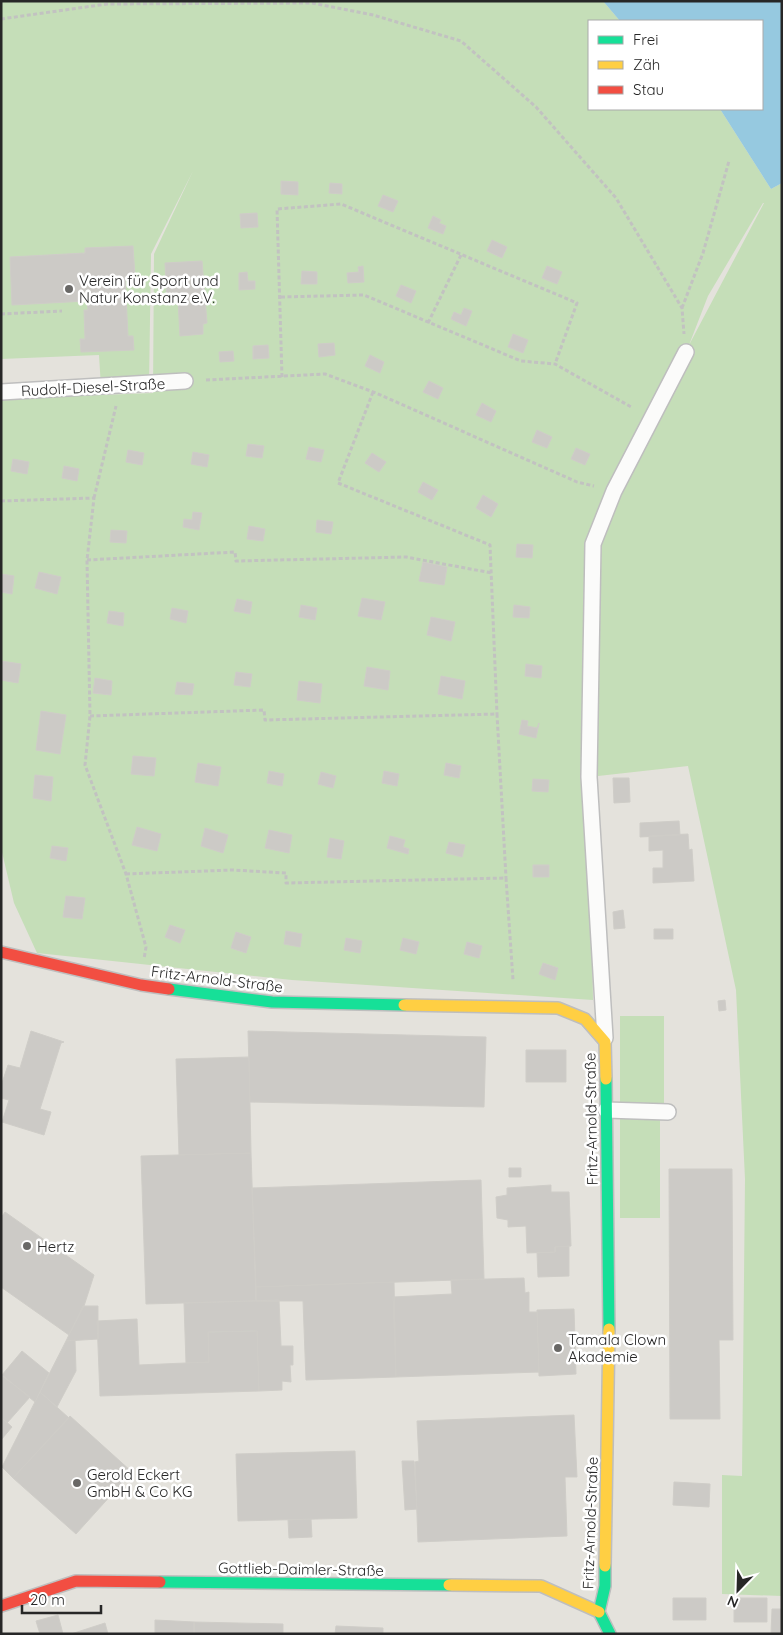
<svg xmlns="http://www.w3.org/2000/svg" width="783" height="1635" viewBox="0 0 783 1635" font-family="Quicksand,sans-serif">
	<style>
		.green { fill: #c5deb8; fill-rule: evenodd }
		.water { fill: #96c9e0 }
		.building { fill: #cccac6; stroke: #cfcdc8 }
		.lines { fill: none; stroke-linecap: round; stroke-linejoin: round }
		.lane-casing { stroke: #bebebe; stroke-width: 18 }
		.fast-casing { stroke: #bebebe; stroke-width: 14 }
		.slow-casing { stroke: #bebebe; stroke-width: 14 }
		.jam-casing { stroke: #bebebe; stroke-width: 14 }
		.path { stroke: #c2c2c1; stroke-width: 3; stroke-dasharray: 4 2.5; stroke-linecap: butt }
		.lane { stroke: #fbfbfa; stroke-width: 15 }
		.fast { stroke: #16e098; stroke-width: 11 }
		.slow { stroke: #ffcf43; stroke-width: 11 }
		.jam { stroke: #f24e42; stroke-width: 11 }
		.poi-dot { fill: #696866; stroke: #fff; stroke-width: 2 }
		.labels { text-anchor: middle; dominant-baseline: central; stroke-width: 5; stroke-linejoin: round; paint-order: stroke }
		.poi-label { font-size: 15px; fill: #272727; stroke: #fff; text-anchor: start }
		.street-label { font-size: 15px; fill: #272727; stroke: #fff }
	</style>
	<rect width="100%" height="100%" fill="#e4e2dc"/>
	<path class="green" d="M1 1H603L620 21H589V109H720L771 189 782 183V1596L722 1594V1475L742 1476 745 1179 736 990 688 766 589 777 593 1000 292 980 37 953 14 903 1 848V399L153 393 154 254 193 171 151 254 149 384 101 387 99 355 1 359ZM763 203H764L689 345 708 296Z
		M620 1016H664V1104H620Z
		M620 1116 660 1117V1218H620Z"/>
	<path class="water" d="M603 1H782V183L771 189 720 109H762V21H620Z"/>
	<path class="building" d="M281 181 298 182V195L281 194Z
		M330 183 342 184V194L329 193Z
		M383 195 398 201 393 212 378 206Z
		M257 213 258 227 241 228 240 214Z
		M433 216 441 220 439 223 446 226 443 234 428 228Z
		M492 240 507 247 502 258 487 251Z
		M133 246 135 276 125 277 128 336H133L134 350 81 352 80 339H85L84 310H88L87 301 12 305 10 257 85 253V248Z
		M202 261 207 323 203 324V334L180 336 178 300H167L165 263Z
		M363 266 364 282 348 283 347 273 359 272 358 267Z
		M547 266 562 272 557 284 542 278Z
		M302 271 317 272V284H301Z
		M247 272 248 281H255V289L239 290V273Z
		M401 285 416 291 411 303 396 296Z
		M464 308 472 311 466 326 451 319 454 312 461 315Z
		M513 334 528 340 523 353 508 347Z
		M334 343 335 355 319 357 318 344Z
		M268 345 269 358 253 359V346Z
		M233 351 234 361 220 362 219 352Z
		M370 355 384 362 380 373 365 366Z
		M429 381 443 388 438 399 423 392Z
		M482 403 496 411 491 422 476 415Z
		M537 430 552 437 547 448 532 442Z
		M248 444 264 446 262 458 246 456Z
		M309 447 324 450 321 462 306 459Z
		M576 448 590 454 585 465 571 459Z
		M128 450 144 453 142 465 126 462Z
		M193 452 209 455 207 467 191 464Z
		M372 453 386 462 379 472 365 463Z
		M13 459 29 462 27 474 11 471Z
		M64 466 79 469 77 481 62 478Z
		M423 482 438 490 432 500 418 492Z
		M483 495 498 504 491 517 476 508Z
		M193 512 202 513 199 530 183 527 184 519 192 520Z
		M317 520 333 522 331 534 316 532Z
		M249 526 265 529 263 541 247 539Z
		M111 530 127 531 126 543 110 542Z
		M517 544 533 545 532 558 516 557Z
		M423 562 447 567 444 585 419 581Z
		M39 572 61 577 57 594 35 588Z
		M1 574 14 576 12 594 1 592Z
		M362 598 385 602 381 620 358 616Z
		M237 599 252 602 250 614 234 611Z
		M301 605 317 608 315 620 299 617Z
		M514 605 530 607 529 618 513 617Z
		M172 608 188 611 186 623 170 619Z
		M109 611 124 613 123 626 107 623Z
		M431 617 455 622 451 641 427 635Z
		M1 661 21 664 18 683 1 680Z
		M526 664 542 666 541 678 525 676Z
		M367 667 390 671 388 690 364 686Z
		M236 672 252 674 250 687 234 685Z
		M441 676 465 681 462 699 438 694Z
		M95 678 112 681 111 695 93 693Z
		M299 681 322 684 320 703 297 700Z
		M177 682 194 684 192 695 175 694Z
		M41 711 66 715 60 754 36 750Z
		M522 720 528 721 527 726 537 728 539 723 536 738 519 734Z
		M133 756 156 758 154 776 131 774Z
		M198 763 221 767 218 786 195 782Z
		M446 763 461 766 459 778 444 775Z
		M269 771 284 774 282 786 267 783Z
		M384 771 399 774 397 786 382 783Z
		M321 772 336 776 333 788 318 784Z
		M35 775 53 777 51 801 33 798Z
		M613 778H629L630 802 614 803Z
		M533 779 549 780 548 792 532 791Z
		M679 821 680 835 640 837V823Z
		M137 827 161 834 157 851 132 845Z
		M205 828 228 835 223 853 201 846Z
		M269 830 292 835 289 853 265 848Z
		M688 834 689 850 692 849 694 881 653 883V868H663V850L649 851V836Z
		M390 836 405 840 403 847 409 849 408 854 387 848Z
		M330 838 344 841 341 859 327 857Z
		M449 842 465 845 462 857 446 853Z
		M52 846 68 848 66 861 50 858Z
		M533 865H549V877H533Z
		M66 896 85 898 82 919 63 917Z
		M623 910 625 928 614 929 613 912Z
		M170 925 185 930 180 943 165 937Z
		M654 929H673V939H654Z
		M286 931 302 934 300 947 284 944Z
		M236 932 251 937 246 953 231 948Z
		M346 938 362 941 360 953 344 950Z
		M403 938 419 942 416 954 400 950Z
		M467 942 482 946 479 958 464 954Z
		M543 963 558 968 555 980 539 974Z
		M725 1000 726 1010 719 1011 718 1001Z
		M31 1031 64 1042 61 1043 40 1109 51 1112 44 1135 2 1122 9 1100 1 1098V1086L8 1065 20 1068Z
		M248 1031 486 1037 484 1107 250 1102Z
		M526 1050H566V1082H526Z
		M249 1057 251 1153 179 1155 176 1059Z
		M251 1153 256 1301 146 1304 141 1156Z
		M509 1168H521V1177H509Z
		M669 1169H732L733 1340H719L720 1419H670Z
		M481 1180 484 1279 256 1287 252 1188Z
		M551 1185V1192H569L571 1246 555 1247V1252L527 1253 526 1226 508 1227V1220L497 1218 496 1197 507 1195V1188Z
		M5 1212 94 1275 84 1306 69 1335 1 1287V1218Z
		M569 1246V1276L538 1277 537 1253 555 1252V1247Z
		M524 1278 525 1293 529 1292V1312H537L539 1372 396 1377 393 1297 452 1294 451 1280Z
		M394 1282 396 1377 306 1380 303 1301H256V1287Z
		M279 1300 281 1346H293V1365H290L291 1382 282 1381V1390L259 1391 257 1331 208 1332 209 1362 186 1363 184 1303Z
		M83 1306H98V1339L66 1341Z
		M574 1309 576 1374 539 1376 537 1310Z
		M137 1319 139 1365 209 1362 208 1332 257 1331 259 1391 100 1396 97 1321Z
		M75 1340 76 1371 57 1407 40 1392 66 1341Z
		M22 1351 49 1373 35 1402 2 1375Z
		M1 1375 30 1397 7 1423 1 1417Z
		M40 1392 69 1418 13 1478 2 1467Z
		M574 1415 577 1477H565L567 1536 418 1542 415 1462 419 1461 417 1421Z
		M70 1416 132 1472 76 1534 13 1478Z
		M1 1417 12 1427 1 1440Z
		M355 1451 357 1518 238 1521 236 1454Z
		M402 1461H414L417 1509 405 1510Z
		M674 1482 710 1484 709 1507 673 1505Z
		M311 1519 312 1537 289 1538 288 1520Z
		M673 1598H706V1620H673Z
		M734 1598H767V1622H734Z
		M772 1609H782V1634H771Z
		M58 1615 63 1634H40L36 1621Z
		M155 1620 194 1622V1634H155Z
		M194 1622 283 1624V1634H194Z
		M105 1623 108 1634H71Z
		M336 1626 383 1628V1634H335Z"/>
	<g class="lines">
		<defs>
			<path id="lane" d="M1 392 185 381
				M605 1038 589 777 593 544 614 491 686 352
				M606 1110 668 1112"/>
			<path id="fast" d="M169 989 272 1002 404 1005
				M606 1079 609 1329
				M605 1566V1586L599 1612 610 1634
				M160 1582 449 1585"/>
			<path id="slow" d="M404 1005 558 1008 585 1019 605 1042 606 1079
				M605 1566 609 1329
				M449 1585 541 1586 599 1612"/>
			<path id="jam" d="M1 952 141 985 169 989
				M1 1606 76 1581 160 1582"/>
		</defs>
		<use href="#lane" class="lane-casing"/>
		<use href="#fast" class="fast-casing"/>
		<use href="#slow" class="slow-casing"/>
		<use href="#jam" class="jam-casing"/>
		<path class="path" d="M1 19 107 4 312 3 373 15 461 41 536 107 616 198 682 308 684 334
			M281 297 364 295 521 361 555 364 633 408
			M682 308 703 253 729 161
			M1 314 62 311
			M428 323 461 255
			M282 377 277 209 341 204 577 303 555 364
			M206 380 325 374 376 393 577 482 594 486
			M373 392 338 483 490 545 497 714
			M94 498 116 406
			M1 501 94 498 87 560 90 716 85 765 126 874 146 947 144 959
			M87 560 235 552 236 561 406 557 492 573
			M90 716 264 710 265 720 497 714 506 878
			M126 874 232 870 286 873V883L506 878 513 980"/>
		<use href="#lane" class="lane"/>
		<use href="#fast" class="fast"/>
		<use href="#slow" class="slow"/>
		<use href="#jam" class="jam"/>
	</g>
	<g class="poi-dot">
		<circle cx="69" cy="289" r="5"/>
		<circle cx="27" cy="1246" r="5"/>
		<circle cx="558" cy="1348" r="5"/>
		<circle cx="77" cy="1483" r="5"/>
	</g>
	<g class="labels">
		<g class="poi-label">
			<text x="79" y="280">Verein für Sport und<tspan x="79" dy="17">Natur Konstanz e.V.</tspan></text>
			<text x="37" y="1246">Hertz</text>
			<text x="568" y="1339">Tamala Clown<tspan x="568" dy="17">Akademie</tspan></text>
			<text x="87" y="1474">Gerold Eckert<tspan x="87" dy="17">GmbH &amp; Co KG</tspan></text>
		</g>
		<g class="street-label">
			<text transform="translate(93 387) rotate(-3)">Rudolf-Diesel-Straße</text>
			<text transform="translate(217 979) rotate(7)">Fritz-Arnold-Straße</text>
			<text transform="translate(591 1119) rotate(-91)">Fritz-Arnold-Straße</text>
			<text transform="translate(590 1523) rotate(-88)">Fritz-Arnold-Straße</text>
			<text transform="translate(301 1569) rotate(1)">Gottlieb-Daimler-Straße</text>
		</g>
	</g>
	<rect width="783" height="1635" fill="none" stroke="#272727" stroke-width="5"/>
	<rect x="588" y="20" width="175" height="90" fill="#ffffff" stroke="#a9a9a9"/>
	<rect x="598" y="36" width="25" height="8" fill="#16e098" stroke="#a9a9a9"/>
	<text x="633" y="45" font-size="15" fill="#272727">Frei</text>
	<rect x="598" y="61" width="25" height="8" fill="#ffcf43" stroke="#a9a9a9"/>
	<text x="633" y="70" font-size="15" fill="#272727">Zäh</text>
	<rect x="598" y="86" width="25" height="8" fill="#f24e42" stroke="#a9a9a9"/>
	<text x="633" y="95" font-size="15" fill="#272727">Stau</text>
	<g transform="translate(738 1590) rotate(203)" stroke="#ffffff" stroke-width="4" paint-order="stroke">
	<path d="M0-4L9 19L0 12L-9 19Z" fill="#272727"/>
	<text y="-8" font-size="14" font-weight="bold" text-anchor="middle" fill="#272727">N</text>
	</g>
	<path d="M22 1605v8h79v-8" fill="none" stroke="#272727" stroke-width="2.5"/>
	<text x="30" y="1605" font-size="15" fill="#272727" stroke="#ffffff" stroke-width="4" paint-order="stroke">20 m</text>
</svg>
